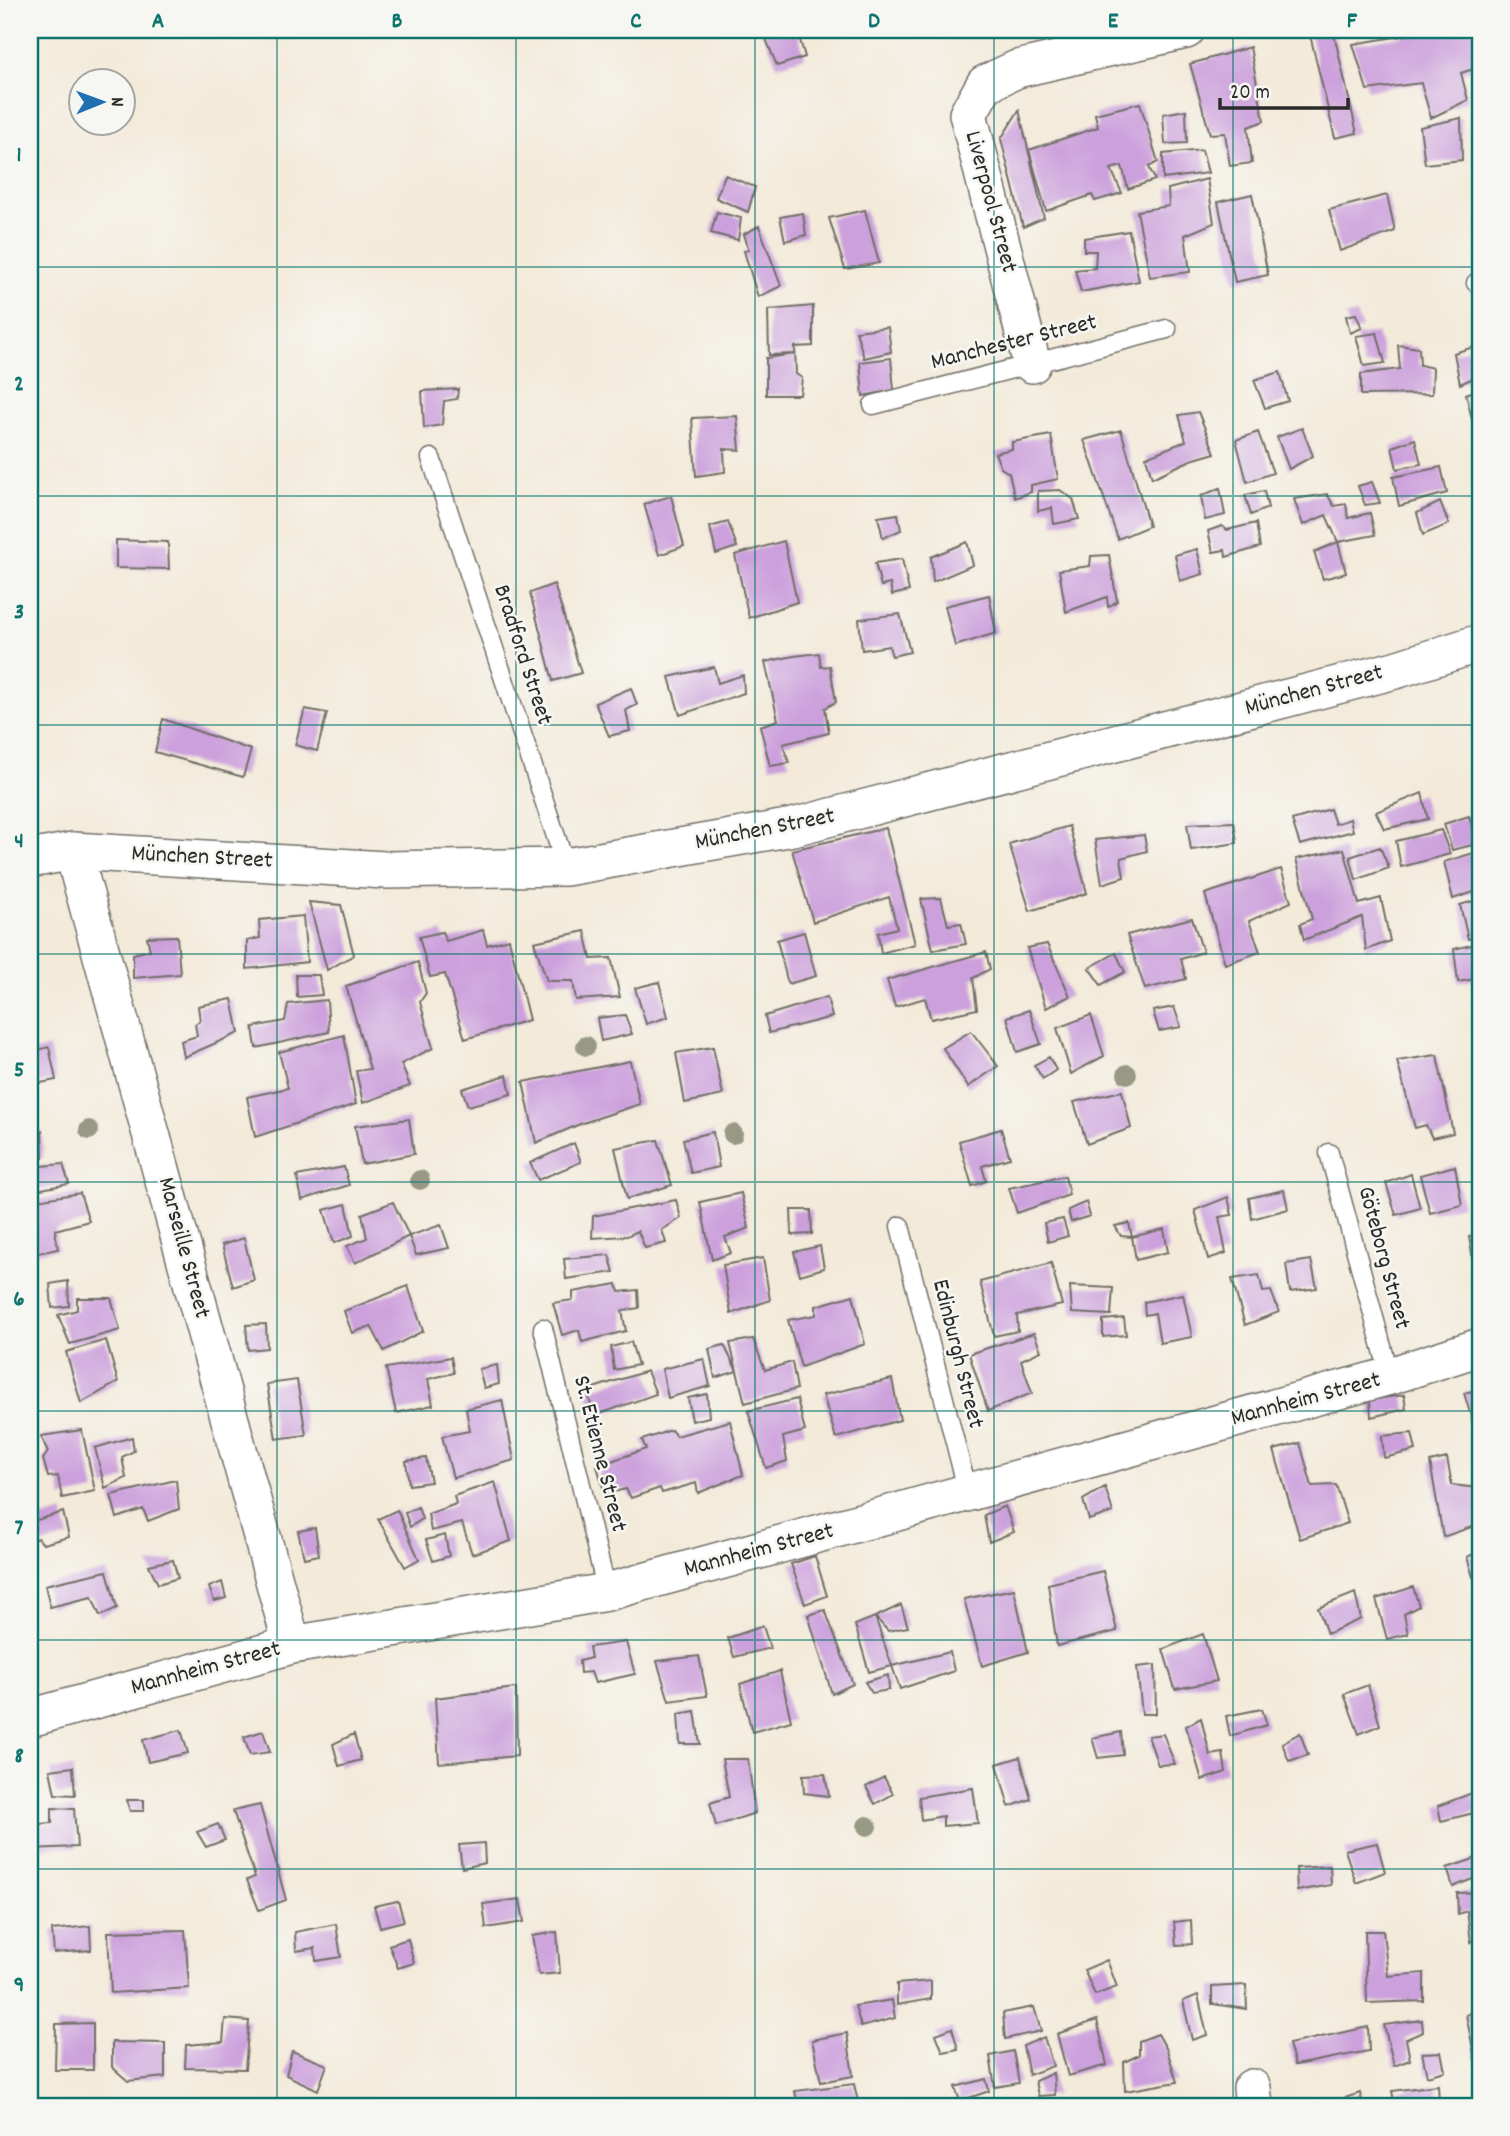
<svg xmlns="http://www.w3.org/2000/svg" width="1510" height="2136" viewBox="0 0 1510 2136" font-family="Dekko,sans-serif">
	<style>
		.building { fill: #cca0dc }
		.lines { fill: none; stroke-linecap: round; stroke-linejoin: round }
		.lane-casing { stroke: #716e68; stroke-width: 21 }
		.street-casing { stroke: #716e68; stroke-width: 40 }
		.lane { stroke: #fff; stroke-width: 18 }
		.street { stroke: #fff; stroke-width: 37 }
		.tree { fill: #989985 }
		.grid { fill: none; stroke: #0f766e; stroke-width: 2; stroke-opacity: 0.55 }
		.labels { text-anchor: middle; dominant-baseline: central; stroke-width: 5; stroke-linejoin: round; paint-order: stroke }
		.street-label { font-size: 24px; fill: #2b2b2b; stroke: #f6f6f2 }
		.neatline { fill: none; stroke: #0f766e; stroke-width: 2.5 }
		.grid-label { font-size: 23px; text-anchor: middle; font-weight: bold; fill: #0f766e }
	</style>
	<rect width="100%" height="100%" fill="#f6f6f2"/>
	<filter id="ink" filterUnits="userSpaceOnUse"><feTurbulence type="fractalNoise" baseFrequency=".0143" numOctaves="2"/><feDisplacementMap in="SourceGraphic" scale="14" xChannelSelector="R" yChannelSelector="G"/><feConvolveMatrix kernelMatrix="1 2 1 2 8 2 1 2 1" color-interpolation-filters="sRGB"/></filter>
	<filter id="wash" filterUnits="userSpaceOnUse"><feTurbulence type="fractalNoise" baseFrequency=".00686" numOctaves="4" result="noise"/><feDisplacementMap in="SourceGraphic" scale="28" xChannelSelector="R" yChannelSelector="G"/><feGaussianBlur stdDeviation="1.57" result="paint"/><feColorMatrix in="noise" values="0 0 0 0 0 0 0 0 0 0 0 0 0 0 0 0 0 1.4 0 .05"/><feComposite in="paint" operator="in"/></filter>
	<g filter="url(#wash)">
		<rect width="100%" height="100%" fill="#f3ead9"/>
		<g id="blocks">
			<path class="building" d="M771 30H797L805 57 777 66 763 32Z
				M1325 30H1333L1357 133 1335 138 1310 35Z
				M1413 30H1480V67L1461 73 1468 100 1431 118 1421 83 1367 90 1353 44 1407 35Z
				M1250 47 1264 121 1248 127 1252 163 1230 166 1225 133 1210 134 1190 64Z
				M1140 103 1158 162 1149 167 1155 180 1128 189 1122 166 1111 169 1122 193 1095 201 1092 195 1046 211 1029 150 1098 127 1095 114Z
				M1019 110 1044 218 1023 227 1001 139Z
				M1186 110 1187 143 1165 144 1163 114Z
				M1461 118 1462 160 1425 164 1420 127Z
				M1202 150 1208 173 1163 179V154Z
				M725 175 755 187 748 212 716 198Z
				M1207 179 1214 223 1185 235 1190 272 1150 277 1137 211 1169 206 1168 189Z
				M1252 194 1268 275 1235 282 1218 202Z
				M1387 195 1395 231 1340 251 1329 210Z
				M865 210 879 263 845 269 829 218Z
				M717 212 741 218 738 240 711 233Z
				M803 213 806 235 785 241 780 217Z
				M759 226 781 286 758 297 744 251 749 250 744 234Z
				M1129 231 1139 281 1081 292 1075 270 1095 268 1096 251H1084V238Z
				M813 306V346L795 347 796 374 802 378 800 395H766V358L795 354 769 355 768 310Z
				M1356 314 1362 328 1350 333 1346 316Z
				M888 327 891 352 864 358 856 331Z
				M1377 333 1385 363 1364 366 1356 336Z
				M1398 345 1419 348 1420 365 1433 368 1432 394 1361 395V374L1400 369Z
				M1480 345V375L1460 384 1454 353Z
				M891 358 894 390 863 396 860 362Z
				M1280 372 1288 401 1265 408 1254 380Z
				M458 389 457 399 444 401 442 425 424 428 422 391Z
				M1480 389V449H1479L1466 394Z
				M1198 412 1215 453 1191 460 1152 478 1146 457 1186 441 1179 415Z
				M737 416 740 450 724 449 725 472 696 476 692 418Z
				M1302 428 1313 456 1289 469 1277 437Z
				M1121 430 1149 526 1118 539 1084 440Z
				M1258 432 1273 473 1247 482 1236 440Z
				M1051 435 1058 479 1031 485V492L1015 498 1009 473 1001 468 995 453 1012 449V442Z
				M1415 439 1421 464 1397 469 1392 447Z
				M1441 467 1447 493 1399 506 1393 477Z
				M1372 482 1380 503 1365 505 1358 486Z
				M1220 488 1225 515 1205 520 1201 496Z
				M1060 490 1073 499 1079 519 1054 524 1052 508 1038 511V491Z
				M1264 491 1268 508 1251 515 1245 495Z
				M1327 494 1334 506 1346 504 1348 518 1370 513 1375 535 1338 542 1326 515 1303 525 1294 499Z
				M671 496 684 546 659 555 644 504Z
				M1440 502 1449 524 1423 535 1417 513Z
				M898 514 901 530 883 538 878 517Z
				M728 522 737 547 716 554 710 527Z
				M1256 523 1260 547 1226 557 1225 550 1213 552 1208 531 1222 526 1227 530Z
				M116 540 168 542 169 569 116 568Z
				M784 541 797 602 749 618 735 555Z
				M967 542 973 565 933 582 931 557Z
				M1338 542 1346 573 1323 579 1314 552Z
				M1197 549 1203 574 1180 581 1175 555Z
				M1109 555 1117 601 1108 607 1107 597 1066 612 1059 570 1090 566 1091 556Z
				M902 559 909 591 892 595 890 584 881 586 875 563Z
				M554 584 581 673 553 681 530 593Z
				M989 595 996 633 955 646 945 606Z
				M900 614 910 652 892 656 889 646 862 650 859 619Z
				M819 653 821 667 830 666 836 702 825 708 829 733 783 744 789 763 770 766 760 726 778 720 765 662 794 656Z
				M714 667 718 683 743 675 744 693 680 715 669 677Z
				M631 688 637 705 626 710 630 731 609 736 595 703Z
				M305 709 327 713 317 751 295 745Z
				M163 719 251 750 243 777 155 752Z
				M1422 793 1428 819 1384 829 1376 812Z
				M1330 809 1335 824 1350 819 1353 831 1300 845 1292 820Z
				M1469 816 1477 844 1452 850 1444 824Z
				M1234 822 1237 843 1191 850 1187 824Z
				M1069 826 1087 893 1030 911 1009 844Z
				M886 828 915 944 881 953 878 933 897 928 889 897 813 922 792 850Z
				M1441 830 1450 854 1401 867 1396 841Z
				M1144 835 1147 851 1121 858 1124 877 1102 884 1095 840Z
				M1380 847 1389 868 1356 880 1350 857Z
				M1344 849 1359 904 1381 898 1390 941 1366 950 1362 917 1304 940 1300 924 1312 919 1296 859Z
				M1480 851V890L1453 899 1444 862Z
				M1281 869 1291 902 1249 921 1260 952 1225 964 1205 894Z
				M941 898 948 925 961 923 966 944 933 950 921 899Z
				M1480 899V937L1468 939 1460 905Z
				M309 902 341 905 354 955 327 970Z
				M303 916 307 962 247 969V941L260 938 259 920Z
				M1192 918 1203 952 1181 959 1186 979 1145 989 1127 935Z
				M483 930 487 945 509 939 529 1020 465 1039 445 974 430 977 419 937 442 932 446 941Z
				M585 931 591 959 611 958 620 997 576 1000 573 981H547L534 942Z
				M804 932 816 976 788 984 777 940Z
				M177 936 180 974 133 978V954L150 950 147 937Z
				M1480 943V978L1458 982 1454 949Z
				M1047 944 1070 996 1046 1008 1027 948Z
				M986 952 990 969 973 978 977 1009 931 1019 925 998 895 1007 887 980Z
				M1116 953 1125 972 1101 985 1089 968Z
				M418 962 426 993 420 1002 433 1048 401 1064 410 1086 363 1103 356 1071 370 1069 346 986Z
				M296 975H319L322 995 297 997Z
				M659 982 668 1017 646 1024 635 988Z
				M827 997 832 1017 769 1033 765 1016Z
				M232 999 239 1033 184 1057 181 1041 197 1036 195 1024 200 1021 198 1006Z
				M327 1000 329 1032 256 1048 253 1027 285 1021 288 1004Z
				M1174 1007 1181 1027 1159 1031 1153 1011Z
				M1029 1010 1041 1044 1017 1052 1007 1017Z
				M625 1015 632 1034 601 1041 597 1018Z
				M1091 1015 1104 1056 1071 1074 1057 1028Z
				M971 1031 998 1066 968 1087 943 1048Z
				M344 1035 356 1104 255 1137 247 1097 288 1088 279 1052Z
				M49 1047 56 1080 30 1085V1052Z
				M713 1047 723 1095 685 1103 676 1053Z
				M1437 1055 1453 1133 1432 1138 1426 1125 1415 1128 1397 1061Z
				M1049 1057 1056 1070 1043 1079 1034 1065Z
				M630 1061 640 1104 580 1124 536 1143 523 1082Z
				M507 1075 511 1094 468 1106 462 1089Z
				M1122 1091 1131 1128 1087 1144 1074 1102Z
				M409 1119 414 1154 362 1164 355 1126Z
				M1001 1129 1010 1158 982 1166 986 1181 972 1186 959 1141Z
				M30 1131H42L43 1158 30 1160Z
				M713 1132 719 1167 691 1173 683 1139Z
				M658 1140 672 1185 627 1199 615 1148Z
				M574 1143 581 1162 538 1180 530 1163Z
				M63 1164 69 1184 30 1191V1167Z
				M1455 1166 1462 1205 1430 1213 1420 1175Z
				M344 1167 349 1185 302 1200 297 1176Z
				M1411 1174 1420 1208 1396 1215 1386 1183Z
				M1065 1176 1069 1195 1017 1213 1009 1188Z
				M1284 1190 1288 1209 1252 1219 1249 1198Z
				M80 1193 89 1221 55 1230 58 1249 37 1253 30 1231V1201Z
				M741 1193 749 1228 725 1237 731 1253 712 1260 700 1202Z
				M1228 1197 1232 1215 1219 1217 1226 1253 1208 1259 1195 1210Z
				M676 1200 681 1218 662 1230 666 1243 645 1248 638 1231 627 1236 592 1238 593 1216Z
				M393 1202 409 1236 355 1263 347 1246 367 1238 362 1214Z
				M1086 1202 1090 1216 1071 1222 1068 1210Z
				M346 1204 353 1236 334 1243 324 1210Z
				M791 1210H811L812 1234 792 1235Z
				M1063 1219 1068 1236 1048 1242 1044 1223Z
				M1129 1223 1132 1237 1121 1236 1115 1226Z
				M441 1225 449 1248 416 1255 409 1236Z
				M1164 1229 1168 1252 1136 1260 1132 1237Z
				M1480 1234V1270L1475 1271 1469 1237Z
				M244 1238 254 1280 233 1287 222 1245Z
				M820 1246 824 1268 800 1275 794 1252Z
				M609 1255 614 1272 566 1279 564 1259Z
				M763 1258 770 1300 731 1314 723 1265Z
				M1311 1260 1317 1288 1290 1292 1286 1264Z
				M1051 1263 1062 1305 1017 1315 1018 1331 994 1336 980 1282Z
				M1259 1275 1263 1292 1271 1291 1279 1312 1245 1325 1232 1279Z
				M68 1281 69 1306 52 1308 50 1284Z
				M617 1284 619 1292 638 1290 639 1308 622 1311 626 1331 582 1342 579 1330 562 1335 553 1303 573 1300V1292Z
				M408 1286 423 1331 384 1351 371 1326 352 1333 344 1311Z
				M1070 1286 1113 1288 1111 1315 1072 1313Z
				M1183 1294 1192 1337 1160 1343 1155 1313 1145 1315 1144 1302Z
				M853 1295 865 1344 801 1367 788 1320 816 1315V1306Z
				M77 1298H111L120 1330 70 1344 58 1315 77 1310Z
				M1124 1318 1126 1335 1103 1337V1320Z
				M266 1324 267 1348 248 1350 246 1325Z
				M1034 1333 1041 1351 1021 1360 1032 1393 988 1411 969 1354Z
				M753 1339 765 1370 792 1362 797 1389 745 1403 737 1371 715 1378 709 1349 724 1345 737 1371 730 1343Z
				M106 1340 118 1382 81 1403 66 1352Z
				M631 1342 638 1365 614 1370 611 1347Z
				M451 1357 454 1373 428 1379 433 1405 396 1413 386 1368Z
				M704 1359 710 1386 668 1398 662 1369Z
				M497 1365 499 1384 484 1388 479 1369Z
				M647 1371 656 1394 594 1416 587 1390Z
				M892 1379 900 1420 836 1438 823 1395Z
				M297 1380 306 1435 276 1439 267 1384Z
				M1480 1389V1446L1464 1393Z
				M707 1394 709 1417 692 1421 688 1398Z
				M1404 1395 1406 1409 1371 1417 1370 1400Z
				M797 1399 805 1431 783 1437 787 1461 766 1468 748 1411Z
				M502 1400 514 1460 453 1478 442 1436 470 1431 466 1409Z
				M730 1421 743 1475 698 1493 696 1483 662 1493 660 1488 631 1498 626 1489 605 1494 597 1466 646 1449 642 1440 671 1430 676 1436Z
				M82 1430 95 1491 62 1498 58 1476 48 1477 43 1459 48 1452 41 1436Z
				M1412 1433 1416 1450 1384 1458 1382 1436Z
				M132 1437 134 1451 122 1457 126 1478 105 1488 95 1448Z
				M1300 1443 1312 1486 1336 1485 1348 1523 1300 1539 1274 1450Z
				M426 1458 431 1482 409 1485 406 1461Z
				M1447 1458 1452 1485 1478 1488 1480 1524 1443 1537 1430 1462Z
				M176 1480 179 1509 148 1521 143 1509 117 1518 111 1495Z
				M495 1482 511 1541 472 1554 462 1523 431 1531 428 1514 456 1504 454 1496Z
				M1105 1487 1113 1512 1089 1520 1083 1500Z
				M1005 1506 1014 1532 989 1542 984 1515Z
				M418 1507 422 1519 410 1527 405 1513Z
				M397 1510 419 1559 405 1567 378 1519Z
				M63 1512 69 1537 43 1544 38 1538 30 1541V1522Z
				M315 1528 319 1555 304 1558 298 1531Z
				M445 1535 449 1556 433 1561 426 1540Z
				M1480 1551V1575L1473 1577 1467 1557Z
				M815 1556 827 1596 805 1604 791 1564Z
				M173 1560 178 1578 158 1584 149 1565Z
				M107 1571 117 1608 100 1616 92 1597 50 1607 45 1585Z
				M1103 1571 1117 1631 1057 1646 1048 1584Z
				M222 1582 226 1598 214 1601 209 1587Z
				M1413 1587 1419 1606 1404 1614 1408 1634 1387 1639 1376 1599Z
				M1014 1589 1028 1652 982 1666 964 1599Z
				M1355 1593 1361 1619 1327 1634 1318 1608Z
				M901 1605 908 1627 888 1631 875 1617Z
				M825 1610 853 1684 832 1694 808 1615Z
				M875 1617 892 1666 950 1652 954 1671 900 1689 892 1666 869 1672 855 1625Z
				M763 1626 770 1648 734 1657 728 1638Z
				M1203 1634 1217 1681 1175 1689 1163 1649Z
				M626 1642 635 1674 595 1683 591 1672 580 1673 579 1661 591 1658 589 1647Z
				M699 1656 707 1696 669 1701 657 1661Z
				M1155 1665 1156 1714H1142L1137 1667Z
				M780 1671 791 1721 752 1732 740 1684Z
				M888 1675 889 1690 872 1693 865 1682Z
				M1368 1685 1380 1725 1359 1734 1344 1694Z
				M516 1688 517 1756 439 1763 435 1698Z
				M1262 1709 1267 1725 1230 1736 1226 1716Z
				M695 1711 700 1744H680L678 1714Z
				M1201 1718 1210 1755 1223 1753 1226 1772 1202 1780 1186 1726Z
				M181 1730 188 1753 148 1762 143 1740Z
				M263 1731 270 1752 250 1755 244 1737Z
				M1121 1732 1123 1755 1098 1758 1092 1738Z
				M1300 1733 1308 1755 1289 1761 1282 1743Z
				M354 1734 361 1760 339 1766 333 1744Z
				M1163 1734 1175 1764 1158 1765 1148 1736Z
				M1020 1757 1031 1799 1009 1807 997 1764Z
				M722 1759H748L755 1813 716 1826 710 1803 729 1797Z
				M73 1767 75 1795 55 1794 50 1770Z
				M825 1774 829 1796 804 1793 803 1775Z
				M884 1777 893 1794 875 1804 866 1787Z
				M973 1788 978 1823 943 1826V1816L921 1820 919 1797Z
				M1472 1793 1478 1812 1441 1821 1438 1806Z
				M127 1800H144V1811H130Z
				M260 1805 286 1900 259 1910 247 1880 255 1877 233 1811Z
				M52 1808 74 1809 77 1847 30 1849V1825L52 1823Z
				M218 1824 225 1840 206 1847 197 1832Z
				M484 1843 485 1863 462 1868 459 1845Z
				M1377 1843 1385 1872 1356 1883 1345 1850Z
				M1480 1857V1876L1453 1887 1447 1868Z
				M1330 1866 1331 1885 1297 1891 1296 1868Z
				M1480 1892V1938L1471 1942 1467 1911 1458 1914 1457 1893Z
				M520 1899 524 1922 486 1928 483 1904Z
				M398 1901 404 1921 380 1927 374 1906Z
				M1191 1920 1192 1944 1176 1945 1174 1922Z
				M336 1924 341 1957 316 1961 315 1948 296 1951 295 1932Z
				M90 1926 91 1950 54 1953 52 1930Z
				M185 1930 189 1988 111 1993 108 1932Z
				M1365 1931H1383L1388 1976 1424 1973V2001L1367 2003Z
				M557 1932 560 1973 539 1975 532 1936Z
				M408 1939 414 1963 398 1968 389 1945Z
				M1107 1960 1117 1987 1095 1995 1084 1970Z
				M931 1981V1999L897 2005V1984Z
				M1246 1985 1247 2009 1212 2004V1987Z
				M1198 1995 1207 2035 1192 2040 1183 2001Z
				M892 2000 895 2018 861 2027 855 2006Z
				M1034 2007 1041 2031 1005 2039 1003 2013Z
				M1480 2010V2068H1477L1466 2015Z
				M225 2019 249 2021 245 2069 185 2068 186 2045 223 2042Z
				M1097 2020 1107 2065 1068 2076 1057 2034Z
				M1422 2020 1423 2032 1406 2039 1410 2060 1394 2066 1384 2025Z
				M93 2023V2070H55L56 2024Z
				M1368 2027 1369 2051 1295 2065 1289 2044Z
				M952 2028 958 2049 943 2052 936 2034Z
				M847 2033 853 2076 821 2082 812 2040Z
				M1158 2034 1167 2050 1177 2082 1125 2091 1124 2062 1139 2055V2041Z
				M1044 2037 1053 2066 1029 2075 1023 2046Z
				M112 2042 165 2043V2077L128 2081 112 2067Z
				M292 2051 327 2065 318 2090 286 2075Z
				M1013 2051 1019 2083 995 2087 990 2056Z
				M1441 2052 1445 2071 1427 2076 1422 2053Z
				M1053 2073 1055 2095 1038 2096 1035 2081Z
				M986 2079 989 2091 960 2101 955 2087Z
				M854 2084 859 2106H798L795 2091Z
				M1438 2085 1439 2102 1423 2106H1395L1392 2091Z
				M1360 2093 1363 2106H1321Z
				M1053 2101 1054 2106H1036V2105Z"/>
		</g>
	</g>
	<g filter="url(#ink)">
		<use href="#blocks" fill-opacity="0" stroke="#716e68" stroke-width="2"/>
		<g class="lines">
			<defs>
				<path id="lane" d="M1476 283 1480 282
					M873 405 1167 329
					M431 458 566 867
					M1329 1153 1390 1376
					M900 1226 968 1493
					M543 1328 607 1592"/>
				<path id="street" d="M1032 364 968 114 985 84 1017 69 1186 30
					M73 851 292 1645
					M30 859 73 851 385 870 566 867 793 827 1395 670 1480 643
					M30 1718 292 1645 607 1592 1390 1376 1480 1347
					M1252 2088 1254 2106"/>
			</defs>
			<use href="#lane" class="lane-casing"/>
			<use href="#street" class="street-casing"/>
			<use href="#lane" class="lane"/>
			<use href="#street" class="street"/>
		</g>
		<g class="tree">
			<circle cx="586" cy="1046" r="10"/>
			<circle cx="1127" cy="1074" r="10"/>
			<circle cx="89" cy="1130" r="10"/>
			<circle cx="733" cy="1134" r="10"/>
			<circle cx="420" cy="1180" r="10"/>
			<circle cx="867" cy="1826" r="10"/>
		</g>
	</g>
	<path class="grid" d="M277 30V2106M516 30V2106M755 30V2106M994 30V2106M1233 30V2106M30 267H1480M30 496H1480M30 725H1480M30 954H1480M30 1182H1480M30 1411H1480M30 1640H1480M30 1869H1480"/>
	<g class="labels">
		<g class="street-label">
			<text transform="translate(990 202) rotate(75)">Liverpool Street</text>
			<text transform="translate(1014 343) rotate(-14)">Manchester Street</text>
			<text transform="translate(522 655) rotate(72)">Bradford Street</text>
			<text transform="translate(1314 691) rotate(-15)">München Street</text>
			<text transform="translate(765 830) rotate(-11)">München Street</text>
			<text transform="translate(202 858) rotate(3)">München Street</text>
			<text transform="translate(183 1248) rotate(75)">Marseille Street</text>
			<text transform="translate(1383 1258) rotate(75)">Göteborg Street</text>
			<text transform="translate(957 1354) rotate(76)">Edinburgh Street</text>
			<text transform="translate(1306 1400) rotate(-15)">Mannheim Street</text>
			<text transform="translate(599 1454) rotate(76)">St. Etienne Street</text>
			<text transform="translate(759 1551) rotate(-15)">Mannheim Street</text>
			<text transform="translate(206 1669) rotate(-15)">Mannheim Street</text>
		</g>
	</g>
	<rect width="1510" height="2136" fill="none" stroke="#f6f6f2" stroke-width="77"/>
	<g transform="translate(102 102) rotate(89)"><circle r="33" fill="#f6f6f2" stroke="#a5a5a2" stroke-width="2"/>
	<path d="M0-5L12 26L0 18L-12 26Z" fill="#1f6fb2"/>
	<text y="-10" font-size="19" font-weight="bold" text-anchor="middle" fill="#2b2b2b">N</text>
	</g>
	<path d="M1220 98v10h128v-10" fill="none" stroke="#2b2b2b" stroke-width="3.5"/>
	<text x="1230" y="98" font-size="21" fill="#2b2b2b" stroke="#f6f6f2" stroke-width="5" paint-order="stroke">20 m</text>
	<rect x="38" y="38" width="1434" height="2060" class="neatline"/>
	<g class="grid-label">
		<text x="158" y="27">A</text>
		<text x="397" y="27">B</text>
		<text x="636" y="27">C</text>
		<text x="874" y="27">D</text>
		<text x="1113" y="27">E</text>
		<text x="1352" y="27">F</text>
		<text x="19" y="161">1</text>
		<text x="19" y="390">2</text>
		<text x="19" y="618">3</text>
		<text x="19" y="847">4</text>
		<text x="19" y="1076">5</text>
		<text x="19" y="1305">6</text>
		<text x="19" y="1534">7</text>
		<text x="19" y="1762">8</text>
		<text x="19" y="1991">9</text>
	</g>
</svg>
